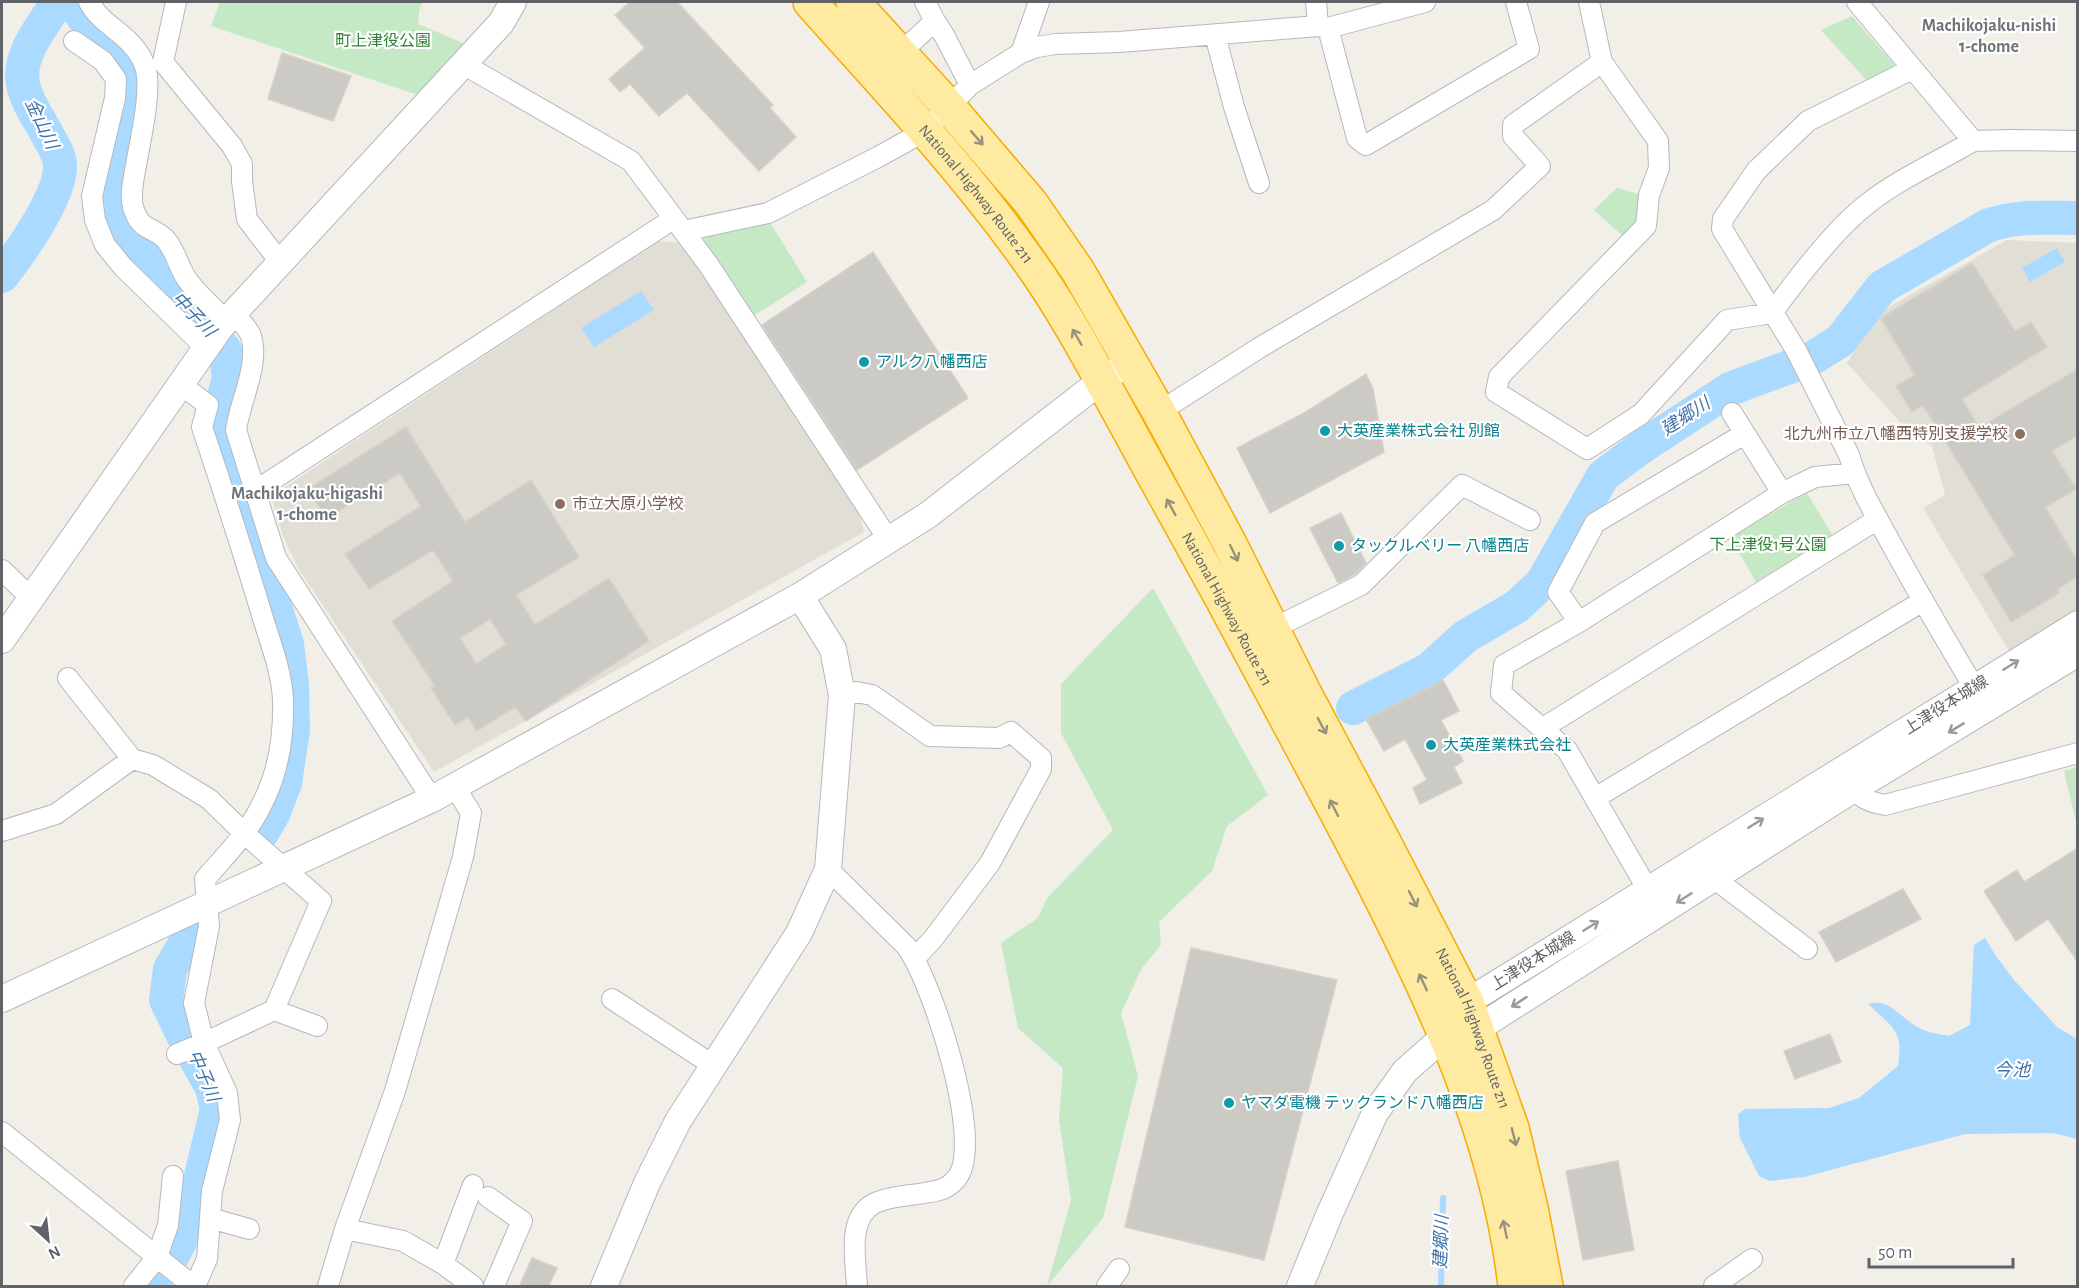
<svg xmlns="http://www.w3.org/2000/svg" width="2079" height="1288" viewBox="0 0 2079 1288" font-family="'Alegreya Sans','Noto Sans JP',sans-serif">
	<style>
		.education { fill: #e1ded6 }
		.green { fill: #c5e8c5 }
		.water { fill: #aadaff }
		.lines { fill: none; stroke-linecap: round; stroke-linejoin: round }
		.stream { stroke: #aadaff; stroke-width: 6 }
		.river { stroke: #aadaff; stroke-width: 34 }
		.building { fill: #cccac5; stroke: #d6d1c6; stroke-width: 1.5; fill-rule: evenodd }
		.minor-casing { stroke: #b5b8bc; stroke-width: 22 }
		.tertiary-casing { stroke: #b5b8bc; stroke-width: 28 }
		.trunk-casing { stroke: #f9ab00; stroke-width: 36 }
		.minor { stroke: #fff; stroke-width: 20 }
		.tertiary { stroke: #fff; stroke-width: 26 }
		.trunk { stroke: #feeaa1; stroke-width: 33 }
		.oneway { stroke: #97927c }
		.oneway2 { stroke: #979a9d }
		.culture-dot { fill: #0f9aa8; stroke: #fff; stroke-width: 2 }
		.education-dot { fill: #8d6e63; stroke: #fff; stroke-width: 2 }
		.labels { text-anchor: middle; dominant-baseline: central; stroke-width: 4.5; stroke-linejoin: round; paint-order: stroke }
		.park-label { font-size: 16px; fill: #348238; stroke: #fff }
		.street-label { font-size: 16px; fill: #5f6368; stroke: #fff }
		.culture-label { font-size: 16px; fill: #0d838f; stroke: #fff; text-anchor: start }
		.education-label { font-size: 16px; fill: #785e54; stroke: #fff; text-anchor: end }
		.neighbourhood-label { font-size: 18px; font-weight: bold; fill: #70757a; stroke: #fff }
		.water-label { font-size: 18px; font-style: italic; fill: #4174aa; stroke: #fff }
	</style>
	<rect width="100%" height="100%" fill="#f1efe8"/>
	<path class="education" d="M2007 240 2077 243V609L2009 651 1923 508 1945 495 1932 446 1908 431 1847 363 1875 317 1887 308Z
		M659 241 681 243 702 270 856 502 864 532 434 772 298 568 283 536 271 496Z"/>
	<path class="green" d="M220 2H422L419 11 418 24 468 45 418 95 211 26Z
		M1852 16 1897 68 1869 83 1821 30Z
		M1617 188 1641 195 1640 222 1624 237 1594 210Z
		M769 221 807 282 752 317 704 246 705 234Z
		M1807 493 1833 536 1756 582 1730 537Z
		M1153 588 1268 795 1227 826 1212 871 1159 922 1161 945 1142 968 1121 1013 1138 1076 1103 1218 1047 1286 1071 1200 1059 1120 1063 1068 1018 1028 1001 943 1038 918 1047 898 1113 830 1061 733V684Z
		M2077 767H2078L2077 826 2064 771Z"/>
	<path class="water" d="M2057 248 2065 262 2030 282 2022 268Z
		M641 291 654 310 594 347 581 328Z
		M1985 938 1996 956 2014 980 2057 1027 2077 1039V1139L2053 1133 1965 1134 1804 1177 1770 1181 1759 1176 1740 1138 1738 1114 1745 1109 1829 1108 1859 1098 1898 1066C1904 1030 1892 1027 1868 1004 1890 997 1903 1021 1921 1029 1929 1033 1940 1034 1949 1036L1970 1025 1974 945Z"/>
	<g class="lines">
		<path class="stream" d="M147 1286 159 1273
			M1441 1286 1443 1198"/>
		<path class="river" d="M73 2 83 17 116 49 130 81 128 108 107 207 113 227 127 248 145 257 154 276 203 322 225 350 229 377 217 426 287 644 292 685 293 730 285 783 274 812 262 833
			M2 276C20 253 59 198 60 168 61 156 52 144 47 134 39 119 26 101 23 84 17 55 43 25 58 2
			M1353 708 1428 670 1466 636 1516 607 1542 583 1603 476 1640 448 1730 389 1811 359 1840 341 1882 287 1987 226C2016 215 2047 218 2078 218
			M159 1273 173 1255 190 1222 217 1109 212 1088 184 1037 166 1000 170 969 191 933"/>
	</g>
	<path class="building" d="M630 2H677L773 105 770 108 796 137 759 171 687 93 659 116 630 84 620 92 609 79 645 48 615 15Z
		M282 53 351 76 333 121 268 99Z
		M873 252 968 398 857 470 762 325Z
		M1972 263 2015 331 2031 322 2047 347 1962 399 1979 428 2078 369V435L2052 451 2076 489 2045 507 2078 562V576L2056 590 2059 593 2011 622 1983 575 2015 555 1923 405 1912 412 1896 386 1915 375 1881 318Z
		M1366 374 1373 389 1384 452 1270 513 1237 448 1304 413Z
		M406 427 465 522 531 480 579 557 516 595 535 625 609 578 649 641 526 721 515 707 477 731 468 717 455 725 431 688 435 686 392 621 453 581 433 550 369 589 345 554 421 506 400 473 326 519 308 489ZM490 619 506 644 476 664 460 638Z
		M1341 513 1366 563 1354 575 1338 583 1310 528Z
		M1443 680 1459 711 1441 720 1463 761 1454 767 1462 783 1420 804 1413 788 1427 780 1405 739 1384 751 1366 719Z
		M2078 848V962L2048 919 2016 941 1984 891 2017 870 2024 882Z
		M1903 889 1921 919 1836 962 1819 932Z
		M1191 948 1337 980 1264 1260 1125 1227Z
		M1830 1034 1841 1062 1795 1079 1784 1051Z
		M1618 1161 1634 1250 1583 1260 1566 1171Z
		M532 1258 557 1268 548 1287H519Z"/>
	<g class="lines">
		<defs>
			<path id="minor" d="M89 2C103 28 133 34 145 66 153 90 139 145 135 171 133 182 130 196 133 207 141 234 154 225 167 241 176 253 178 265 186 278 194 291 215 309 226 321
				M176 2 163 62 232 146 242 164V181L247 219 280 262
				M1316 2 1318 26
				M1589 2 1602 62 1658 141 1659 168 1649 195 1646 226 1499 377 1496 392 1587 449 1641 414 1727 320 1772 313C1796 280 1834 230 1866 205 1898 179 1938 162 1973 141L1857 2
				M935 21 944 35 970 85
				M1328 28 1357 138 1366 145 1529 49 1516 2
				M1215 35 1234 107 1259 183
				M74 41 103 61 116 79 115 98 92 196 95 220 105 245 123 267 206 348
				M1021 53 1039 2
				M899 54 935 21 925 2
				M463 64 631 161 708 264 888 539
				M1912 69 1808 121 1756 171 1723 219 1722 229 1796 350 1849 455C1858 487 1877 517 1893 547 1921 598 1951 649 1981 699
				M1973 141 2009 140 2078 141
				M684 231 768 213 878 157 925 131 970 85 1021 53 1037 47 1056 44 1119 42 1318 26 1328 28 1425 2
				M234 313C239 320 248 328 251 336 260 364 240 401 236 430L276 558 432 799
				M1159 412 1259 348 1493 210 1540 166 1513 136V125L1602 62
				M1732 413 1782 493
				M255 491 673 219
				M2 570 30 597
				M1579 622 1558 592 1595 523 1744 434
				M1272 629 1361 585 1462 485 1530 520
				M68 678 132 759
				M842 695 856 692 872 695 930 736 999 738 1011 732 1041 758V769L990 863 933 939 915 958
				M1543 728 1878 519
				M1845 779C1855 795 1867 802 1885 805L2078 753
				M1595 798 1923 601
				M2 831 56 814 132 759 153 765 209 799 244 833 321 901 274 1010 204 1043 194 1003 209 926 205 879C225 856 248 833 261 806 278 774 284 735 283 700 282 672 270 642 262 615 243 552 223 490 202 427L208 405 180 384
				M828 869 906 946C932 980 986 1146 956 1179 947 1190 937 1191 924 1193 908 1196 890 1196 875 1203 846 1217 856 1261 857 1286
				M1715 879 1807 949
				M1648 890 1567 750 1501 693 1504 665 1579 622 1782 493 1815 477 1854 473
				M612 999 714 1066
				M274 1010 317 1026
				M177 1054 204 1043 227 1093 230 1120 212 1191 207 1259 195 1286
				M2 1132 193 1286
				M488 1197 522 1221 494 1286
				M210 1218 249 1229
				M345 1229 403 1241 443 1264 473 1286
				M443 1264 473 1185
				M134 1286 157 1257 168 1225 173 1176
				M328 1286 345 1229 395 1091 463 857 471 813 455 787
				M1107 1286 1119 1269
				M1714 1286 1752 1259"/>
			<path id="tertiary" d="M2 640 220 328 501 23 513 2
				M2 999 432 799 800 596 928 515 1102 380 1117 370
				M1460 1032 1477 1029 1852 790 2078 653
				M604 1286 647 1183 678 1121 799 933 828 869 842 695 833 649 800 596
				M1300 1286 1330 1213 1375 1113 1405 1071 1446 1035 1467 1002 2078 624"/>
			<g id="trunk">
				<path id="s1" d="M810 2C884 85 961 166 1026 257 1064 309 1094 367 1125 423 1157 482 1190 541 1222 599 1270 689 1319 778 1366 869 1434 1001 1498 1137 1515 1286"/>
				<path id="s2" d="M853 2 949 107 1031 203 1078 271 1159 412 1229 542 1305 694 1382 838 1467 1002 1512 1128 1531 1208 1546 1286"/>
			</g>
		</defs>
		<use href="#minor" class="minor-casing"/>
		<use href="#tertiary" class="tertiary-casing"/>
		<use href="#trunk" class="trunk-casing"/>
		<use href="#minor" class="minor"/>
		<use href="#tertiary" class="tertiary"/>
		<use href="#trunk" class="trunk"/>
	</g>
	<defs><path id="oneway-shaft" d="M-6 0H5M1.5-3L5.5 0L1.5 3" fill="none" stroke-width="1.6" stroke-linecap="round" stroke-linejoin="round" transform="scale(1.5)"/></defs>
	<g class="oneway">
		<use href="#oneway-shaft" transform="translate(977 138) rotate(49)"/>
		<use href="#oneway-shaft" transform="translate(1077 337) rotate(-120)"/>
		<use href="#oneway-shaft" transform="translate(1171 507) rotate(-119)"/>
		<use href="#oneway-shaft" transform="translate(1234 553) rotate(64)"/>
		<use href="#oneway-shaft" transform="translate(1322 726) rotate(62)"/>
		<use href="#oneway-shaft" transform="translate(1334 808) rotate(-117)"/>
		<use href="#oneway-shaft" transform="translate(1413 899) rotate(63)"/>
		<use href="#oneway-shaft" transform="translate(1423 982) rotate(-115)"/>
		<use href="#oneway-shaft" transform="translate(1514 1137) rotate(76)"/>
		<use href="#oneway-shaft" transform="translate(1505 1229) rotate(-102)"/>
	</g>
	<g class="oneway2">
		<use href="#oneway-shaft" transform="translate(2011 665) rotate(-32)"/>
		<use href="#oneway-shaft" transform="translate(1956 728) rotate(149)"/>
		<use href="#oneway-shaft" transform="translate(1756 823) rotate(-32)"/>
		<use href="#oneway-shaft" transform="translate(1684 898) rotate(148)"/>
		<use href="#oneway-shaft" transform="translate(1591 926) rotate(-32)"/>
		<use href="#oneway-shaft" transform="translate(1519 1002) rotate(147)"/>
	</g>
	<g class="culture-dot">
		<circle cx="864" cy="362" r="6"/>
		<circle cx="1325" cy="431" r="6"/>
		<circle cx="1339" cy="546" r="6"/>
		<circle cx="1431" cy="745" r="6"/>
		<circle cx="1229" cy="1103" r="6"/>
	</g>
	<g class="education-dot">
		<circle cx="2020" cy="434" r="6"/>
		<circle cx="560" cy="504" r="6"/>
	</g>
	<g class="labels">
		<g class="park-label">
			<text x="383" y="41">町上津役公園</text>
			<text x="1768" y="545">下上津役1号公園</text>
		</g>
		<g class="street-label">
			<text stroke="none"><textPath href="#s1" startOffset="254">National Highway Route 211</textPath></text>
			<text stroke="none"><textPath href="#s1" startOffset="740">National Highway Route 211</textPath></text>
			<text transform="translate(1946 705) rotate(-32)">上津役本城線</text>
			<text transform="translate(1533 961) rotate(-32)">上津役本城線</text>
			<text stroke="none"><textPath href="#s2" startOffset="1206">National Highway Route 211</textPath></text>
		</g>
		<g class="culture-label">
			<text x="876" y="362">アルク八幡西店</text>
			<text x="1337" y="431">大英産業株式会社 別館</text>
			<text x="1351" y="546">タックルベリー 八幡西店</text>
			<text x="1443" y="745">大英産業株式会社</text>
			<text x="1241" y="1103">ヤマダ電機 テックランド八幡西店</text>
		</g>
		<g class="education-label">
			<text x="2008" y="434">北九州市立八幡西特別支援学校</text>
			<text x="572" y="504" text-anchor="start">市立大原小学校</text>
		</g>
		<g class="neighbourhood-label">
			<text x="1989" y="26">Machikojaku-nishi<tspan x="1989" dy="21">1-chome</tspan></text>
			<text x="307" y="494">Machikojaku-higashi<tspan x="307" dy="21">1-chome</tspan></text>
		</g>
		<g class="water-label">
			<text transform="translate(41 124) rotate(65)">金山川</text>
			<text transform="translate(193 315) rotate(46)">中子川</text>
			<text transform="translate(1686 417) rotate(-33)">建郷川</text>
			<text x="2012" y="1071">今池</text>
			<text transform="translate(203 1076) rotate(67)">中子川</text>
			<text transform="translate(1442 1242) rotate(-88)">建郷川</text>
		</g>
	</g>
	<rect width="2079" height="1288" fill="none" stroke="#5f6368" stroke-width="6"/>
	<g transform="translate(48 1240) rotate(153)" stroke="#ffffff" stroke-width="4.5" paint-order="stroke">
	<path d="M0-4.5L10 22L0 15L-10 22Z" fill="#5f6368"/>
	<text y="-9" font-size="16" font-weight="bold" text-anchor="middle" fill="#5f6368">N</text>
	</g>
	<path d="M1869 1258v9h144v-9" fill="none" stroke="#5f6368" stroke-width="3"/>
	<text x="1878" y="1258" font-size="18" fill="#5f6368" stroke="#ffffff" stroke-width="4.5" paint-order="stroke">50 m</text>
</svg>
